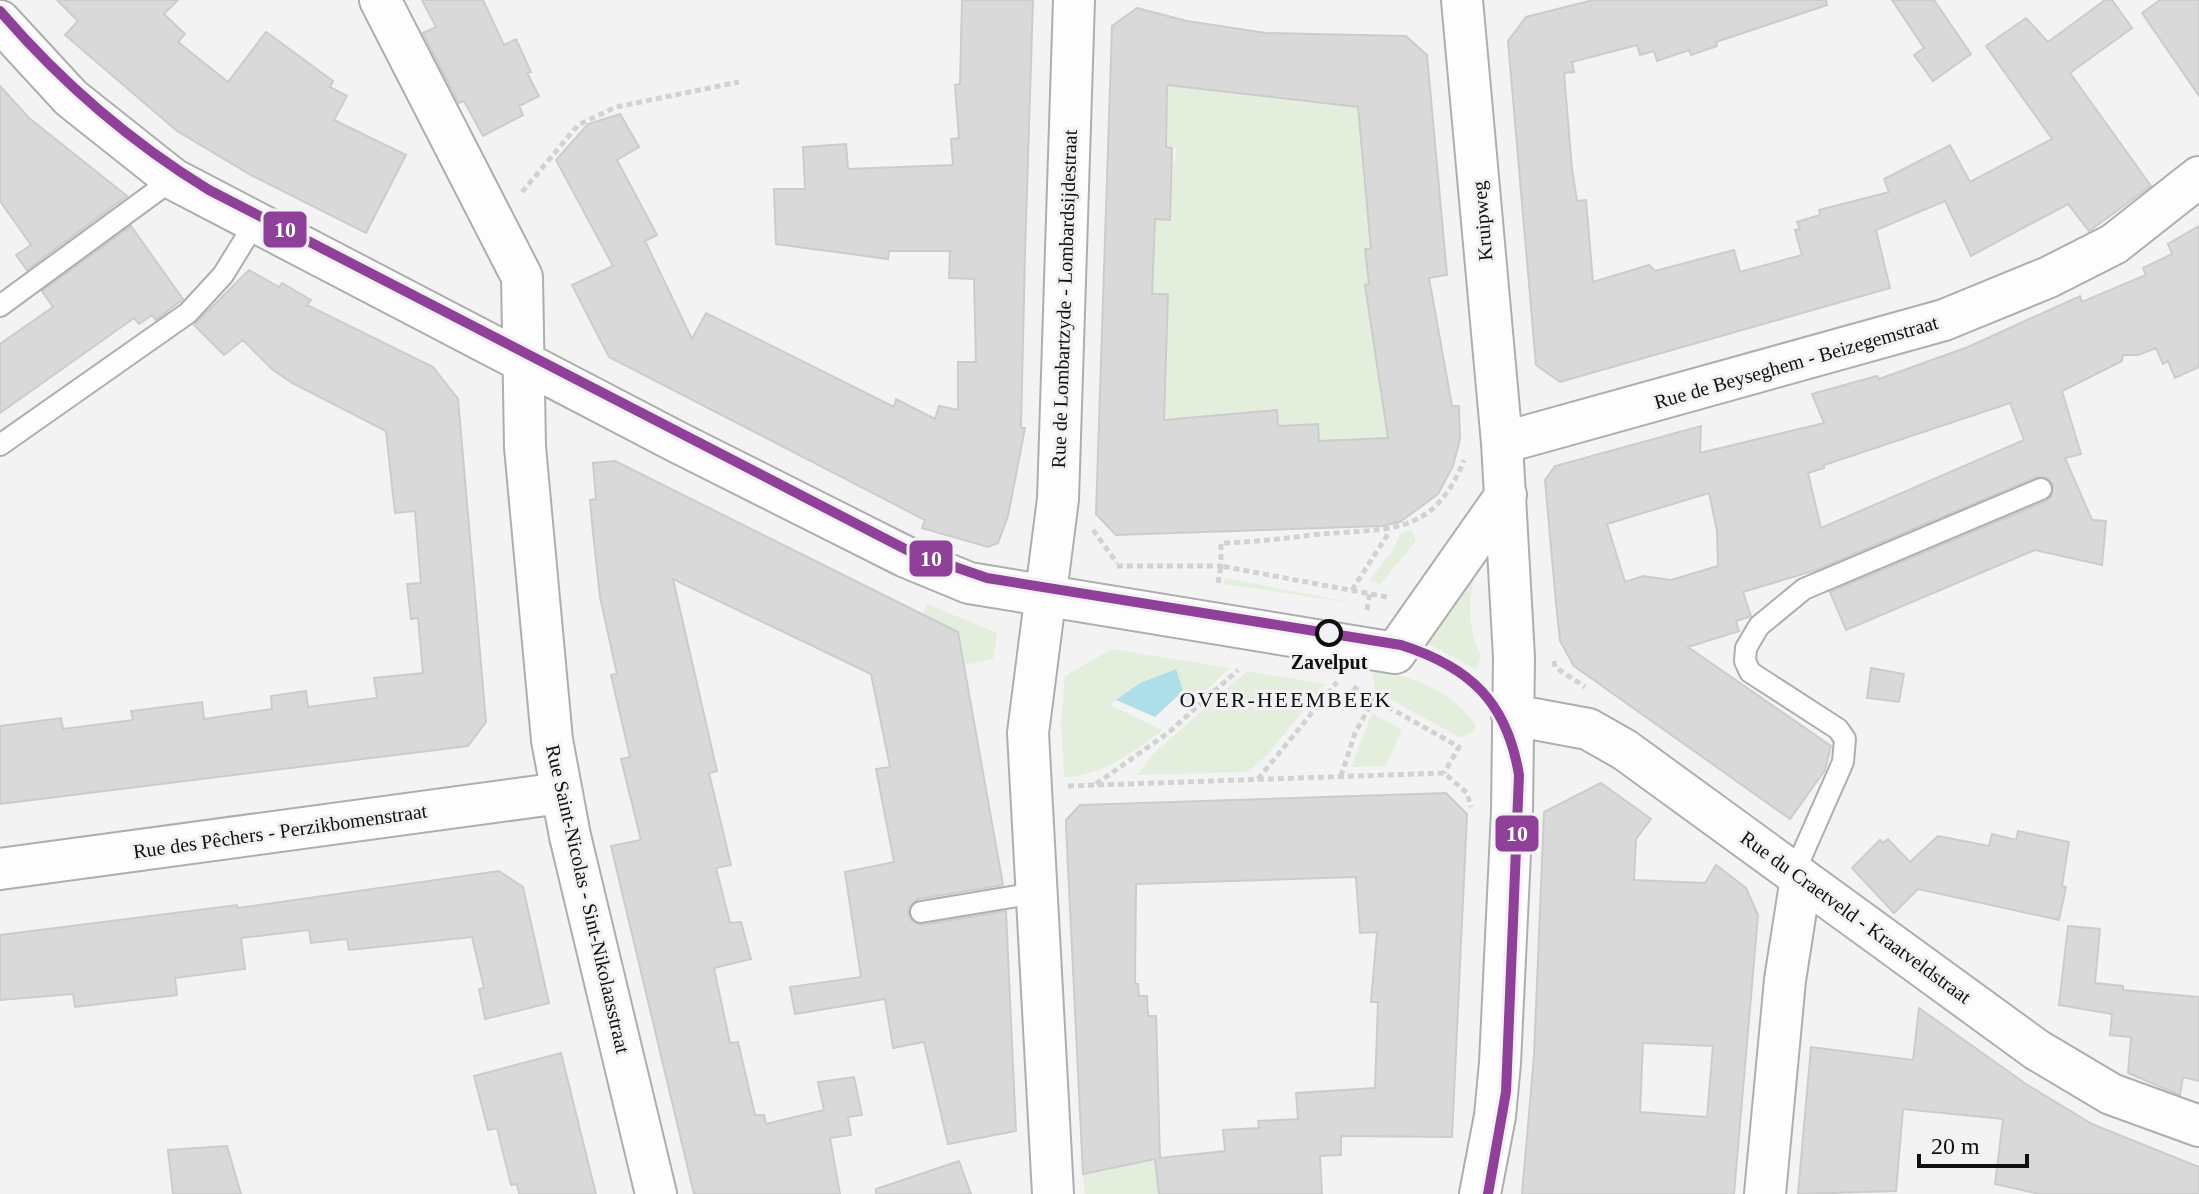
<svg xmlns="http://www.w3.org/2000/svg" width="2199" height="1194" viewBox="0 0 2199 1194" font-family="Georgia,serif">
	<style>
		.green { fill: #e3eedc }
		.water { fill: #aedee8 }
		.building { fill: #dad9d9; stroke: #ccc; stroke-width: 2; fill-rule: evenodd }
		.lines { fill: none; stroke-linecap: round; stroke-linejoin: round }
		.service-casing { stroke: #aeaeaf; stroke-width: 24 }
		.minor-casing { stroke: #aeaeaf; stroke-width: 44 }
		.path { stroke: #d2d2d3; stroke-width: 5; stroke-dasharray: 6 4; stroke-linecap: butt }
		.service { stroke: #fdfdfd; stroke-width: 20 }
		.minor { stroke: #fdfdfd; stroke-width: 40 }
		.tram-1-casing { stroke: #f2f2f5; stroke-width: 16 }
		.tram-1 { stroke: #8f4199; stroke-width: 10 }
		.stop-dot { fill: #f2f2f5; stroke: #101011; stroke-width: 4 }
		.labels { text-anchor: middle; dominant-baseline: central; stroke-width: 6; stroke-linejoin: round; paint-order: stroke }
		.street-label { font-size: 20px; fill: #101011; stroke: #f2f2f5 }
		.stop-label { font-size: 20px; font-weight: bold; fill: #101011; stroke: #f2f2f5 }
		.neighbourhood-label { font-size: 22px; letter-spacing: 2px; fill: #101011; stroke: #f2f2f5 }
		.line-badge { stroke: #f2f2f5; stroke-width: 3 }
		.badge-label { font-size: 22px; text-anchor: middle; font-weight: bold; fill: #fff }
	</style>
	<rect width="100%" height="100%" fill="#f3f3f4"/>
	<path class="green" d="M1160 60 1217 91 1260 97 1262 85 1379 90 1361 137 1367 200 1378 248 1365 250 1369 283 1394 281C1369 343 1363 346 1402 404L1383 407 1386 422 1405 418 1414 449 1337 455 1336 440 1308 441 1279 433 1277 410 1199 417 1178 452 1157 406 1165 405 1166 371 1143 370 1167 332 1168 295 1152 294 1155 219H1170L1171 183 1164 162H1175L1176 148 1165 147 1167 106Z
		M1411 530 1416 541 1380 584 1369 580 1393 550 1400 534Z
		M1476 567C1469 596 1466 628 1481 655L1477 670 1419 639Z
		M1225 578 1359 604 1224 584Z
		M927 604 997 633 993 659 965 665 958 632 923 613Z
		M1112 649 1230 668 1189 706 1175 669 1140 683 1110 705 1162 730C1133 754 1102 775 1064 777L1061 720 1065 676Z
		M1372 669C1415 677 1447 689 1475 723V730L1461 738 1375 691Z
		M1247 671 1325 684 1268 754 1248 772 1137 775 1152 755Z
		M1372 713 1402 730 1385 766 1351 767Z
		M1156 1160 1159 1194H1085L1083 1174Z"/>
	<path class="water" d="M1176 669 1183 691 1155 717 1116 700 1140 683Z"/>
	<path class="building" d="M57 0H178L164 14 185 34 178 42 228 82 266 32 333 81 330 87 347 96 334 120 406 155 366 233 251 175 177 131 65 35 78 21Z
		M422 0H483L504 45 516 39 531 72 527 73 539 96 519 106 523 115 483 136 464 101 459 103 423 33 436 27Z
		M962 0H1033L1025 253 1021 428H1025L1008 516 998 543 988 547 922 528 925 520 609 357 572 285 613 266 556 160 588 124 620 114 639 147 617 160 657 235 645 241 692 339 706 313 894 407 896 399 935 419 939 406 958 410V362H976L974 279 949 278 950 251H889L888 259 776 244 774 189H805L803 147 846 144 848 169 953 165 951 139 959 138 955 85 960 84Z
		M1593 0H1826L1827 5 1716 42 1717 46 1691 55 1689 50 1657 61 1654 51 1640 55 1637 45 1572 62 1574 72 1564 73 1572 169 1577 201 1586 200 1593 282 1649 265 1655 271 1734 250 1740 272 1802 255 1795 230 1800 229 1797 222 1820 215 1819 210 1889 192 1884 179 1950 145 1970 182 2052 139 1986 46 2026 18 2048 42 2105 0H2112L2132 28 2070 73 2151 186 2089 231 2068 204 1971 256 1945 201 1876 230 1890 288 1560 382 1536 365 1508 41 1526 17Z
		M1892 0H1934L1971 54 1933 81 1914 55 1924 48Z
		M2160 0H2199V96L2142 13Z
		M1137 8 1187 21 1266 33 1406 36 1427 55 1447 275 1429 278 1452 406H1459L1460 439 1453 466 1438 494 1400 522 1381 526 1116 535 1096 514 1112 26ZM1167 85 1358 107 1371 249H1365L1369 284 1365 285 1388 438 1319 441 1318 424 1278 426 1277 410 1164 420 1168 294H1152L1155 219 1170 220 1172 148 1166 147Z
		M0 86 29 118 127 196 27 270 16 255 31 245 0 201Z
		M131 226 183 299 156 320 152 315 139 324 134 318 0 413V344L53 307 42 291Z
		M2199 226V367L2175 378 2168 361 2163 364 2156 348 2138 355H2123L2122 361 2062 391 2081 454 2065 458 2092 520 2106 521 2102 565 2035 550 1846 630 1830 592 2046 501 2052 496 2053 485 2048 478 2037 477 1816 570 1743 592 1751 616 1736 621 1739 631 1688 647 1831 746 1825 770 1790 819 1574 666 1560 641 1556 603 1545 480 1555 466 1701 426 1700 453 1824 423 1812 394 1877 376 1879 379 1968 347 2080 296 2082 302 2146 275 2143 268 2172 254 2168 244ZM2010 403 2024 440 1821 528 1808 473 1824 468V465ZM1709 493 1717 531 1718 566 1671 580 1643 576 1625 582 1607 524Z
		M249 270 279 287 282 283 311 300 307 305 433 367 458 399 486 722 468 746 0 804V726L61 718 63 729 133 720 131 711 202 702 204 719 272 709 271 696 306 691 308 707 377 698 374 678 423 673 418 618 411 619 407 584 421 583 415 511 395 513 386 431 292 383 273 370 243 340 224 355 194 325Z
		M615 461 958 632 1003 885 918 899 909 907 908 913 912 921 922 925 1006 911 1016 1131 948 1144 924 1042 893 1048 885 999 795 1014 790 987 861 977 845 872 894 862 876 769 890 767 871 674 673 579 717 771 709 773 731 865 716 868 730 923 741 922 751 959 714 968 730 1043 738 1042 755 1115H764L766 1124 824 1110 818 1082 854 1077 862 1115 848 1117 851 1135 830 1138 840 1194H694L611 846 641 840 621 759 630 757 611 675 617 674 600 597 592 523 590 500 596 499 593 463Z
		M1871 668 1904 674 1899 702 1867 698Z
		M1601 783 1651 819 1636 839 1634 880 1705 883 1716 865 1746 888 1758 915 1734 1194H1522L1534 1056 1544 812ZM1643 1043 1713 1046 1707 1117 1640 1112Z
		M1446 793 1467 814 1452 1137 1341 1136V1155L1320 1156 1322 1194H1159L1155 1159 1083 1174 1066 826V820L1080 805ZM1356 877 1360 933 1377 932 1371 1002H1378L1375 1088 1296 1093 1298 1119 1258 1121 1259 1128 1223 1130 1225 1151 1160 1158 1156 1016H1148L1147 996H1139L1138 984H1135L1136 884Z
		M2018 831 2069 842 2062 886 2066 887 2059 920 1918 889 1894 913 1852 868 1880 840 1883 843 1888 839 1910 862 1938 836 1989 846 1992 834 2016 840Z
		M499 871 523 887 549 1003 485 1019 479 989 484 988 472 937 349 950 347 939 311 943 309 930 241 938 245 969 175 978 177 995 75 1007 73 994 0 1000V935L237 905 238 908Z
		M2068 926 2100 929 2095 983 2123 986V990L2199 997V1081L2183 1077 2180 1095 2128 1073 2131 1037 2110 1035 2112 1014 2059 1005Z
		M1919 1008 2026 1084 2092 1124 2199 1167V1194H2040L1995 1184 2003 1119 1903 1109 1896 1191 1798 1194 1811 1047 1913 1060Z
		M561 1053 596 1194H519L517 1184 511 1185 497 1128 488 1130 474 1076Z
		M227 1146 241 1194H173L168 1150Z
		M959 1161 971 1194H876V1189Z"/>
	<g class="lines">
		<defs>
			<path id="service" d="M0 306 173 179
				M0 445 188 313 223 275 255 223
				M1794 873 1843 762 1845 739 1838 729 1750 672 1745 661 1746 648 1759 626 1804 589 2041 489
				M921 912 1035 893"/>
			<path id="minor" d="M380 0 522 277 525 447 552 740 570 836 656 1194
				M1462 0 1502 443 1514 657 1512 811 1500 1063 1495 1116 1480 1194
				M0 21 71 98 173 179 677 442 906 557 969 583 1395 653 1506 495
				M1502 443 1944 320 2049 277 2114 244 2199 177
				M1512 715 1588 729 1625 750 2037 1050 2111 1094 2199 1126
				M0 869 561 793
				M1053 1194 1028 733 1058 499 1074 0
				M1765 1194 1785 980 1801 878"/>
		</defs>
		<use href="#service" class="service-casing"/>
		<use href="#minor" class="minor-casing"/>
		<path class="path" d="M522 192 578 125 616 107 739 82
			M1093 530 1117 563
			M1117 566H1221V543C1252 542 1282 539 1312 535 1383 527 1432 541 1464 460
			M1218 583 1221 566 1387 597
			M1352 590 1390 531
			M1367 610 1370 593
			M1554 661 1555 667 1585 687
			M1353 687 1459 747 1444 773
			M1341 776 1355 733 1374 699
			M1258 779 1337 682
			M1096 784 1168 733 1238 670
			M1068 786 1444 773 1467 793 1471 807"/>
		<use href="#service" class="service"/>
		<use href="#minor" class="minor"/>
		<defs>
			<path id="tram-1" d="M0 11C61 82 129 141 209 190L909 551 987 578 1401 645C1470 667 1507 702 1519 775L1506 1092 1488 1194"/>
		</defs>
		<use href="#tram-1" class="tram-1-casing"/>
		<use href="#tram-1" class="tram-1"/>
	</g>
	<circle class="stop-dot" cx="1329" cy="633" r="12"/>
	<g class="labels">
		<g class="street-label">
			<text transform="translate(1482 221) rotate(-95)">Kruipweg</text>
			<text transform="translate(1064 299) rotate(-88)">Rue de Lombartzyde - Lombardsijdestraat</text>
			<text transform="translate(1796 362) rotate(-16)">Rue de Beyseghem - Beizegemstraat</text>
			<text transform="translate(280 831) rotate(-8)">Rue des Pêchers - Perzikbomenstraat</text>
			<text transform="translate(588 899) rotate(77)">Rue Saint-Nicolas - Sint-Nikolaasstraat</text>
			<text transform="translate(1856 917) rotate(36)">Rue du Craetveld - Kraatveldstraat</text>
		</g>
		<g class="stop-label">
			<text x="1329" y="662">Zavelput</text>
		</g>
		<g class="neighbourhood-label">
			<text x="1286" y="699">OVER-HEEMBEEK</text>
		</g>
	</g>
	<g class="line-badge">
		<rect x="262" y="210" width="46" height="39" rx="8" fill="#8f4199"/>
		<rect x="908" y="539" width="46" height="39" rx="8" fill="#8f4199"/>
		<rect x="1494" y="814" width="46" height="39" rx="8" fill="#8f4199"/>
	</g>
	<g class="badge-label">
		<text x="285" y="237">10</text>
		<text x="931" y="566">10</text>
		<text x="1517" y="841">10</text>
	</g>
	<path d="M1919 1154v12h108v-12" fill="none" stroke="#101011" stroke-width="4"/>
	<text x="1931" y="1154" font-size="24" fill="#101011" stroke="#f2f2f5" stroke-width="6" paint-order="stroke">20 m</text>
</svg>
